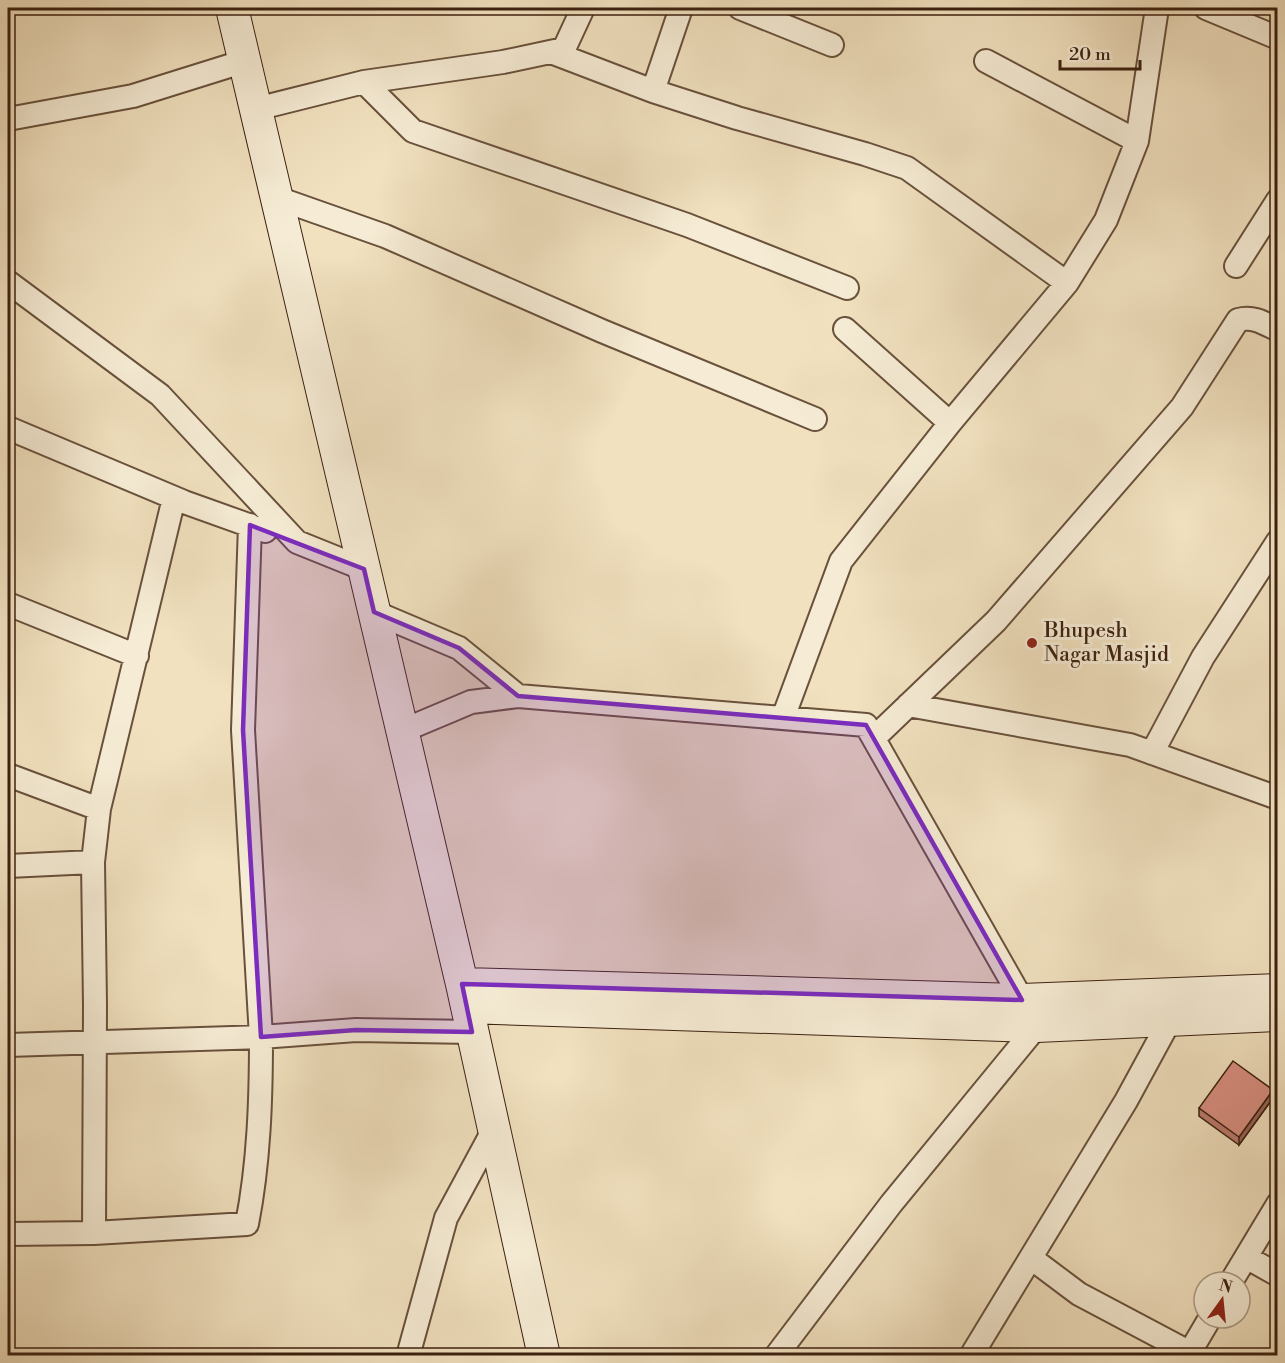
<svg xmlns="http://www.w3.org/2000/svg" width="1285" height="1363" viewBox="0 0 1285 1363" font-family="'Libre Bodoni',serif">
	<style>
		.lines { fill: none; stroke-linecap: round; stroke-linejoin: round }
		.street-casing { stroke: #69513c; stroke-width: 26 }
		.secondary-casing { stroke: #3c2110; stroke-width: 34 }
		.street { stroke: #f6ecd5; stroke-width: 22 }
		.secondary { stroke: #f6ecd5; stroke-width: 32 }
		.wall { fill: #bb7b6f; stroke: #3c2110; stroke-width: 1.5 }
		.shaded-wall { fill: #98645a; stroke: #3c2110; stroke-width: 1.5 }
		.building { fill: #d98f81; stroke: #3c2110; stroke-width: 1.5 }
		.marked { fill: #7b2cbf; fill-opacity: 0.2; stroke: #7b2cbf; stroke-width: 4.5; stroke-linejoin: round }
		.poi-dot { fill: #8f2418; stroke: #f6ecd5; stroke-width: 2 }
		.labels { text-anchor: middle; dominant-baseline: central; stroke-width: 6; stroke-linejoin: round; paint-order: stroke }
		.poi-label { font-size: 21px; fill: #3c2110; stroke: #f6ecd5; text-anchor: start }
	</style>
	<rect width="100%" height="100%" fill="#f1e1bf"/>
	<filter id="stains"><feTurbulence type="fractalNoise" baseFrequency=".00333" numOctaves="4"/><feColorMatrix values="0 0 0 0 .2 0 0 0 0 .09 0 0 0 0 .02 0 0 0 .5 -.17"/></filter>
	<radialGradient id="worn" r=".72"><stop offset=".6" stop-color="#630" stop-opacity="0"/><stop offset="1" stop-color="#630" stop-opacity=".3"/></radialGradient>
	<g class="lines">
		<defs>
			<path id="street" d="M740 8 832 45
				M1206 8 1278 38
				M551 52 653 91 681 8
				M986 61 1137 141
				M364 82 413 131 687 225 847 288
				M653 91 737 118 865 154 907 168 1067 283
				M256 109 364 82 503 62 564 49 583 8
				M8 119 133 96 245 61
				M277 198 385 236 602 331 815 419
				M1236 266 1278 200
				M8 282 160 395 297 542 364 569
				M845 329 950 423
				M8 428 184 502 265 531
				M250 525 243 730 261 1037 356 1030 472 1032
				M8 604 137 656
				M374 612 459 648 518 696 866 725 1037 1026 891 1204 776 1356
				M908 705 1130 745 1278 798
				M783 718 841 561 950 423 1067 283 1106 220 1137 141 1157 8
				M402 731 471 702 518 696
				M874 738 996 621 1182 407 1238 320C1254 316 1264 323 1278 330
				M1152 753 1203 657 1278 541
				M8 775 99 809
				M93 862 95 1005 94 1233
				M8 866 93 862 99 809 174 498
				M8 1045 261 1037C261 1100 259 1162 247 1224L94 1233 8 1234
				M1246 1257 1278 1275
				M1031 1258 1079 1294 1196 1356
				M1231 1282 1278 1204
				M1190 1352 1210 1318
				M408 1356 446 1218 494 1129
				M971 1356 1126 1101 1170 1020"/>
			<path id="secondary" d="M232 8 462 984 544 1356
				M462 984 1022 1000 1278 990
				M467 1007 1037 1026 1278 1015"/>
		</defs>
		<use href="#street" class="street-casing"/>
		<use href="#secondary" class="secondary-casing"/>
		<use href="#street" class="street"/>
		<use href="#secondary" class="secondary"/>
	</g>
	<path class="wall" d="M1273 1098 1239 1145 1199 1116V1108Z"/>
	<path class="shaded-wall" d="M1273 1090V1098L1239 1145V1137Z"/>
	<path class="building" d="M1233 1061 1273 1090 1239 1137 1199 1108Z"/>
	<path class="marked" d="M250 525 364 569 374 612 459 648 518 696 866 725 1022 1000 462 984 472 1032 356 1030 261 1037 243 730Z"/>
	<circle class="poi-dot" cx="1032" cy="643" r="6"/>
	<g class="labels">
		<g class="poi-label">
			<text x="1044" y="631">Bhupesh<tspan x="1044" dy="24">Nagar Masjid</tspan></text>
		</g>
	</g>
	<rect width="1285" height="1363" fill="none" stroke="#f1e1bf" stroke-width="30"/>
	<rect x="9" y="9" width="1267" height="1345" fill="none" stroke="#3c2110" stroke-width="3"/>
	<rect x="15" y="15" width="1255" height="1333" fill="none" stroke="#3c2110" stroke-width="1.5"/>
	<g transform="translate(1222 1300) rotate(15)"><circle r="28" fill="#f6ecd5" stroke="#ac9b86" stroke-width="1.5"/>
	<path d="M0-4.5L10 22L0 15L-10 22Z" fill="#8f2418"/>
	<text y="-9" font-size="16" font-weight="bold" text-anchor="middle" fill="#3c2110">N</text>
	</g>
	<path d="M1060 60v9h80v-9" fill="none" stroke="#3c2110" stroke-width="3"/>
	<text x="1069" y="60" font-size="18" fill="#3c2110" stroke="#f6ecd5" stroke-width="4.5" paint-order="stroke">20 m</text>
	<rect width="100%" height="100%" filter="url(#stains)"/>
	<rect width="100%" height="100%" fill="url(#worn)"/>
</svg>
